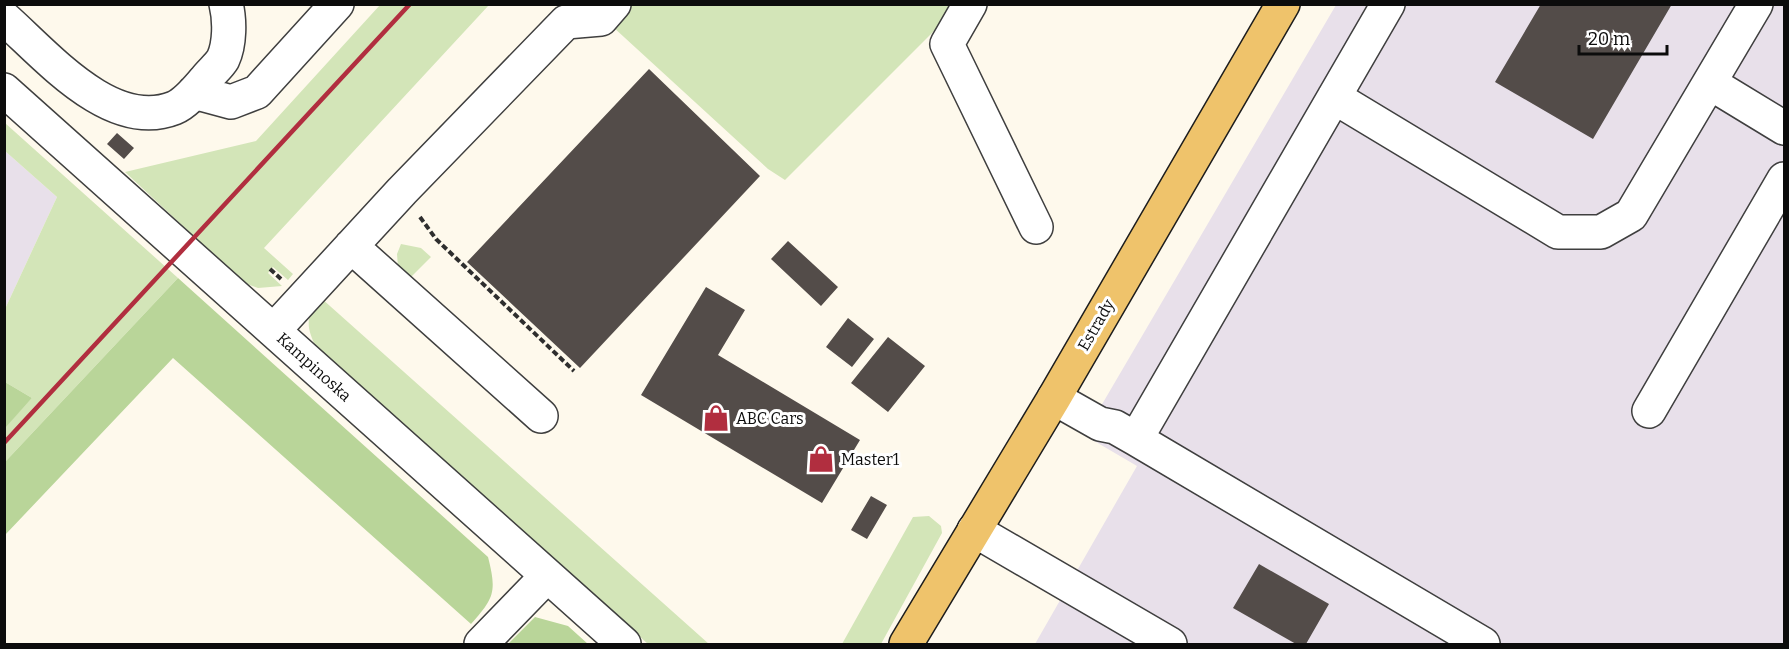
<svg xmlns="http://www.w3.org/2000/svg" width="1789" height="649" viewBox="0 0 1789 649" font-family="Bitter,serif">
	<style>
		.industrial { fill: #e8e0ea }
		.green { fill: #d3e5b8 }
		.forest { fill: #b9d599 }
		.building { fill: #534c49 }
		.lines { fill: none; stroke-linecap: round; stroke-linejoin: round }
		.minor-casing { stroke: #3f3f3f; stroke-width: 36 }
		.major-casing { stroke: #1d1d1d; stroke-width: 36 }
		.path { stroke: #2e2e2e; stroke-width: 4; stroke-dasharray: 6 3; stroke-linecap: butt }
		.minor { stroke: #fff; stroke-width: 33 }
		.major { stroke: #efc36b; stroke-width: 33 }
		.rail { stroke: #b12e3f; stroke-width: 4.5 }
		.labels { text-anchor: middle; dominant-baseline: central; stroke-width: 6; stroke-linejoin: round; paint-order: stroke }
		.street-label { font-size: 16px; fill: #0c0c0c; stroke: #fff }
		.poi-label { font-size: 16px; fill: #0c0c0c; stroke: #fff; text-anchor: start }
	</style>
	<rect width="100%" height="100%" fill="#fef9ec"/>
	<path class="industrial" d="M1336 5H1784V644H1035L1137 466 1084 435Z
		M5 151 57 197 5 309Z"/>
	<path class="green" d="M380 5H489L264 248 293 274 288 280 273 267 268 273 282 286 258 288 244 283 125 172 256 141Z
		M589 5H960L785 180 768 169Z
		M5 123 178 278 5 462 4 428 32 398 5 382V309L57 197 5 151Z
		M401 244 421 248 431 257 409 279 398 267 397 254Z
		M321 298 709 644H648L316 347C306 327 305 315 321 298Z
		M929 516 941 526 942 533 881 644H842L913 517Z"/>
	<path class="forest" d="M178 278 488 557C497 592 494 598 471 624L173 358 5 535V462Z
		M5 382 32 398 5 428Z
		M535 617 568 626 588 644H508Z"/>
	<path class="building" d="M1541 4H1672L1593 139 1495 82Z
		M649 69 760 176 580 368 467 262Z
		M117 133 134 148 124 159 107 144Z
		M788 241 838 287 821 306 771 259Z
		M706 287 745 310 718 355 860 440 822 503 641 395Z
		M848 318 874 339 852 367 826 347Z
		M888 337 925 366 888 412 851 383Z
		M871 496 887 505 867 539 851 530Z
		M1259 564 1329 604 1306 644H1296L1233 608Z"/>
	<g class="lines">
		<defs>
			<path id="minor" d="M970 4 947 44 1036 227
				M4 18C46 55 111 133 174 108 186 103 197 89 205 80 210 73 219 66 223 59 230 44 230 20 226 4
				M1710 83 1784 128
				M4 90 624 644
				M194 92 231 102 257 92 337 4
				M1334 97 1558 232H1601L1631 215 1756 4
				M351 246 541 416
				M274 330 402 191 566 22 601 19 614 4
				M1054 398 1100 424 1115 427 1136 439 1483 644
				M1649 411 1784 179
				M1136 439 1388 4
				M974 530 1170 644
				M481 644 547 576"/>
			<path id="major" d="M906 644 1054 398 1283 4"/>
		</defs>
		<use href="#minor" class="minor-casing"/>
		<use href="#major" class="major-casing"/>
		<path class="path" d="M420 217 436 239 574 371
			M270 269 281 279"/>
		<use href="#minor" class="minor"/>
		<use href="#major" class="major"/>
		<path class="rail" d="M4 443 410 4"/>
	</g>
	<defs>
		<symbol id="shop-bare" viewBox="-9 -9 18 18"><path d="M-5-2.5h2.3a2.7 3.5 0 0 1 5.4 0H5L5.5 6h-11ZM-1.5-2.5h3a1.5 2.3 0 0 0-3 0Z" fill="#b12e3f" stroke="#fff" stroke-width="2.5" paint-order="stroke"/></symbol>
	</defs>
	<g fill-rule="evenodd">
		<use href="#shop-bare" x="697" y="399" width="38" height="38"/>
		<use href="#shop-bare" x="802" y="440" width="38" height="38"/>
	</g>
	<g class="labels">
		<g class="street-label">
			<text transform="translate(1096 325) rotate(-60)">Estrady</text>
			<text transform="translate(314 367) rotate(42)">Kampinoska</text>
		</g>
		<g class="poi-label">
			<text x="736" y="418">ABC Cars</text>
			<text x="841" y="459">Master1</text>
		</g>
	</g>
	<rect width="1789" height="649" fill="none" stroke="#0c0c0c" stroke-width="12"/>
	<path d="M1579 45v9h88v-9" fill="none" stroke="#0c0c0c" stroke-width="3"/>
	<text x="1588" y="45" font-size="18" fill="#0c0c0c" stroke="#ffffff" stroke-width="4.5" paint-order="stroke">20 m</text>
</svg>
